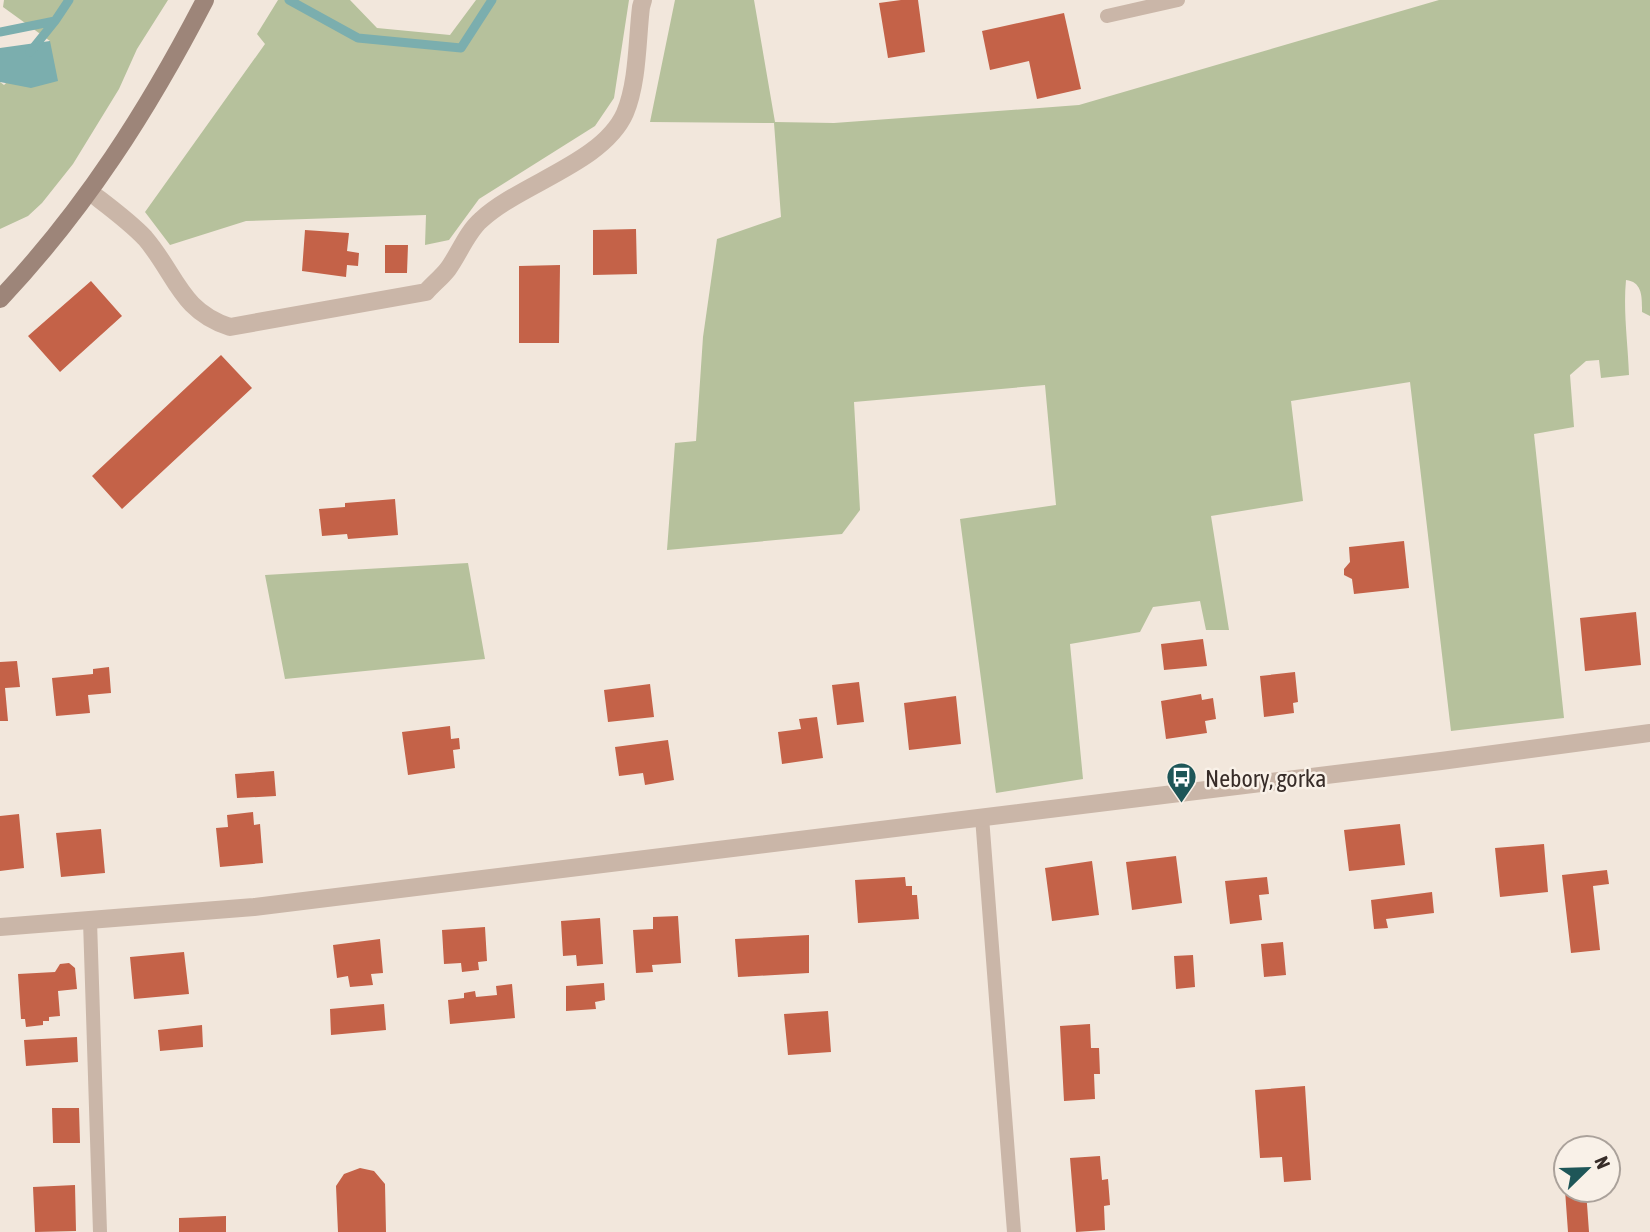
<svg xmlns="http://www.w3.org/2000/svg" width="1650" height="1232" viewBox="0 0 1650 1232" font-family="'Asap Condensed',sans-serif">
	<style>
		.green { fill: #b6c19c }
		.water { fill: #7baeae }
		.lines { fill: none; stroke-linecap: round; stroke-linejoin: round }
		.stream { stroke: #7baeae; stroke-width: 9 }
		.building { fill: #c46248 }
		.lane { stroke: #cab6a8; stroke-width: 14 }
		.street { stroke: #cab6a8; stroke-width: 18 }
		.secondary { stroke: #9d8579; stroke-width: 18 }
		.labels { text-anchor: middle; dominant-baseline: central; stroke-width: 5; stroke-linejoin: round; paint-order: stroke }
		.poi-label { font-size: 24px; fill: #372c28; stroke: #f9f1e8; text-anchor: start }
	</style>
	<rect width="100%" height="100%" fill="#f2e7dc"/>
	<path class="green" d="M4 0H168L137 49 119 89 73 164 42 203 28 216 0 229V82L4 85 50 41 3 7Z
		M278 0H350L377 28 450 35 476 0H629L614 98 595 126 479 199 449 240 425 245 426 215 246 221 170 245 145 212 265 44 257 34Z
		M675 0H754L775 122 834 123 1079 105 1439 0H1650V316L1642 312C1642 298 1643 282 1626 280 1623 311 1628 344 1629 375L1601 378 1599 360 1586 361 1570 375 1574 427 1534 434 1564 718 1451 731 1410 382 1291 401 1303 501 1211 516 1229 630H1206L1200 601 1153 607 1140 632 1070 644 1083 779 996 793 960 519 1056 505 1045 385 854 402 860 510 842 534 667 550 675 443 696 441 703 337 717 239 781 217 774 123 650 122Z
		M468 563 485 659 285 679 265 575Z"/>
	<path class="water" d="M50 41 58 81 31 88 0 82V48Z"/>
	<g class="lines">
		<path class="stream" d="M289 0 358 38 461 48 492 0
			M0 32 55 21 69 0
			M30 52 55 21"/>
	</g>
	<path class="building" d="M901 0H918L925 52 888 58 879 3Z
		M1064 13 1081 89 1037 99 1029 61 990 70 982 31Z
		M636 229 637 274 593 275V230Z
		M305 230 349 233 347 251 359 253 358 266 347 265 346 277 302 271Z
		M385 245H408L407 273H385Z
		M560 265 559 343H519V266Z
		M91 281 122 316 60 372 28 336Z
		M221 355 252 388 122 509 92 476Z
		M395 499 398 535 348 539 347 534 322 536 319 509 345 507V503Z
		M1404 541 1409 588 1354 594 1352 579 1344 575V569L1350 562 1349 547Z
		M1636 612 1641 665 1585 671 1580 618Z
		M1203 639 1207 666 1164 670 1161 644Z
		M17 661 20 687 5 688 8 721H0V662Z
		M109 667 111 693 88 695 90 713 56 716 52 678 93 674V669Z
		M1295 672 1298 702 1293 703 1294 713 1264 717 1260 676Z
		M859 682 864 722 837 725 832 685Z
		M650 684 654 717 608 722 604 690Z
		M1201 694 1202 700 1213 698 1216 719 1205 721 1207 733 1166 739 1161 701Z
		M956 696 961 744 909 750 904 703Z
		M817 717 823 758 782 764 778 732 801 729 799 719Z
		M450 726 451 739 459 738 460 749 453 750 455 768 408 775 402 732Z
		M668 740 674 780 645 785 643 773 619 776 615 747Z
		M274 771 276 796 237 798 235 774Z
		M253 812 254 825 260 824 263 863 220 867 216 828 228 827 227 815Z
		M19 814 24 868 0 871V816Z
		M1400 824 1405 865 1349 871 1344 830Z
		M101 829 105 873 61 877 56 833Z
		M1544 844 1548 892 1500 897 1495 848Z
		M1176 856 1182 903 1132 910 1126 862Z
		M1092 861 1099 915 1052 921 1045 868Z
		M1607 870 1609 884 1593 886 1600 950 1571 953 1562 875Z
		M905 877 906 886H912V895H917L919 919 858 923 855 880Z
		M1267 877 1269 894 1259 895 1262 920 1230 924 1225 881Z
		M1432 892 1434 913 1386 919 1388 928 1374 929 1371 900Z
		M678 916 681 963 652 965 653 972 636 973 633 930 653 929V917Z
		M600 918 603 964 577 966 576 955 563 956 561 921Z
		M485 927 487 961 478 962 479 970 462 972 461 963 444 964 442 930Z
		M809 935V973L738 977 735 939Z
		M380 939 383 973 371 974 373 985 350 987 348 976 337 978 333 945Z
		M1283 942 1286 975 1264 977 1261 944Z
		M184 952 189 994 134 999 130 957Z
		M1193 955 1195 987 1176 989 1174 956Z
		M69 963 75 968 77 989 58 991 60 1016 49 1017V1021H43V1025L26 1027 25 1019H21L18 974 55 972 60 964Z
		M604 983 605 1000 595 1002 596 1009 566 1011V986Z
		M512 984 515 1018 450 1024 448 1000 464 998V993L475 991 476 997 497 995 496 986Z
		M384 1004 386 1030 331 1035 330 1009Z
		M828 1011 831 1052 788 1055 784 1014Z
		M1090 1024 1091 1048H1099L1100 1074H1094L1095 1099 1064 1101 1060 1026Z
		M202 1025 203 1047 160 1051 158 1030Z
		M77 1037 78 1062 26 1066 24 1040Z
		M1305 1086 1311 1180 1284 1182 1282 1157 1260 1158 1255 1090Z
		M52 1108H79L80 1143H53Z
		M1100 1156 1102 1180 1108 1179 1110 1205 1104 1206 1105 1230 1076 1232 1070 1158Z
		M360 1168 374 1171 385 1184 386 1232H338L336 1186 344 1174Z
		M75 1185 76 1231 35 1232 33 1187Z
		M1565 1190H1586L1589 1232H1568Z
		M226 1216V1232H179V1218Z"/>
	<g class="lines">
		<path class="lane" d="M1107 16 1178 0
			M982 817 1014 1232
			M90 921 100 1232"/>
		<path class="street" d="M90 192C108 206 129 221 145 238 176 274 180 311 230 327L426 292C433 284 442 277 448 269 459 254 467 232 481 220 521 183 603 163 625 113 638 82 637 40 641 7L643 0
			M0 927 254 907 1441 761 1650 733"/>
		<path class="secondary" d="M0 299C85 209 148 110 205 0"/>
	</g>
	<defs>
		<symbol id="bus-pin" viewBox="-11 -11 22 30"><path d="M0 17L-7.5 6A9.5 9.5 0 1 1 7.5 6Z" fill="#1e5658" stroke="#f9f1e8"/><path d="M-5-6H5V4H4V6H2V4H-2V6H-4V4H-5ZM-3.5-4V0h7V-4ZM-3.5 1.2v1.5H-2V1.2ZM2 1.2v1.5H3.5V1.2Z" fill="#fff"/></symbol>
	</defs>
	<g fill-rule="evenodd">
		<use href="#bus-pin" x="1164" y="760" width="35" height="47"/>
	</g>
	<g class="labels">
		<g class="poi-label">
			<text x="1205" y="778">Nebory, gorka</text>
		</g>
	</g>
	<g transform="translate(1587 1169) rotate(67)"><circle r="33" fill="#f9f1e8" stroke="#aba29b" stroke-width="2"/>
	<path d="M0-5L12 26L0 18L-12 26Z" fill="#1e5658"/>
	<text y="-10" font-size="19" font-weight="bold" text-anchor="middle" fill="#372c28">N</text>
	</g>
</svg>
